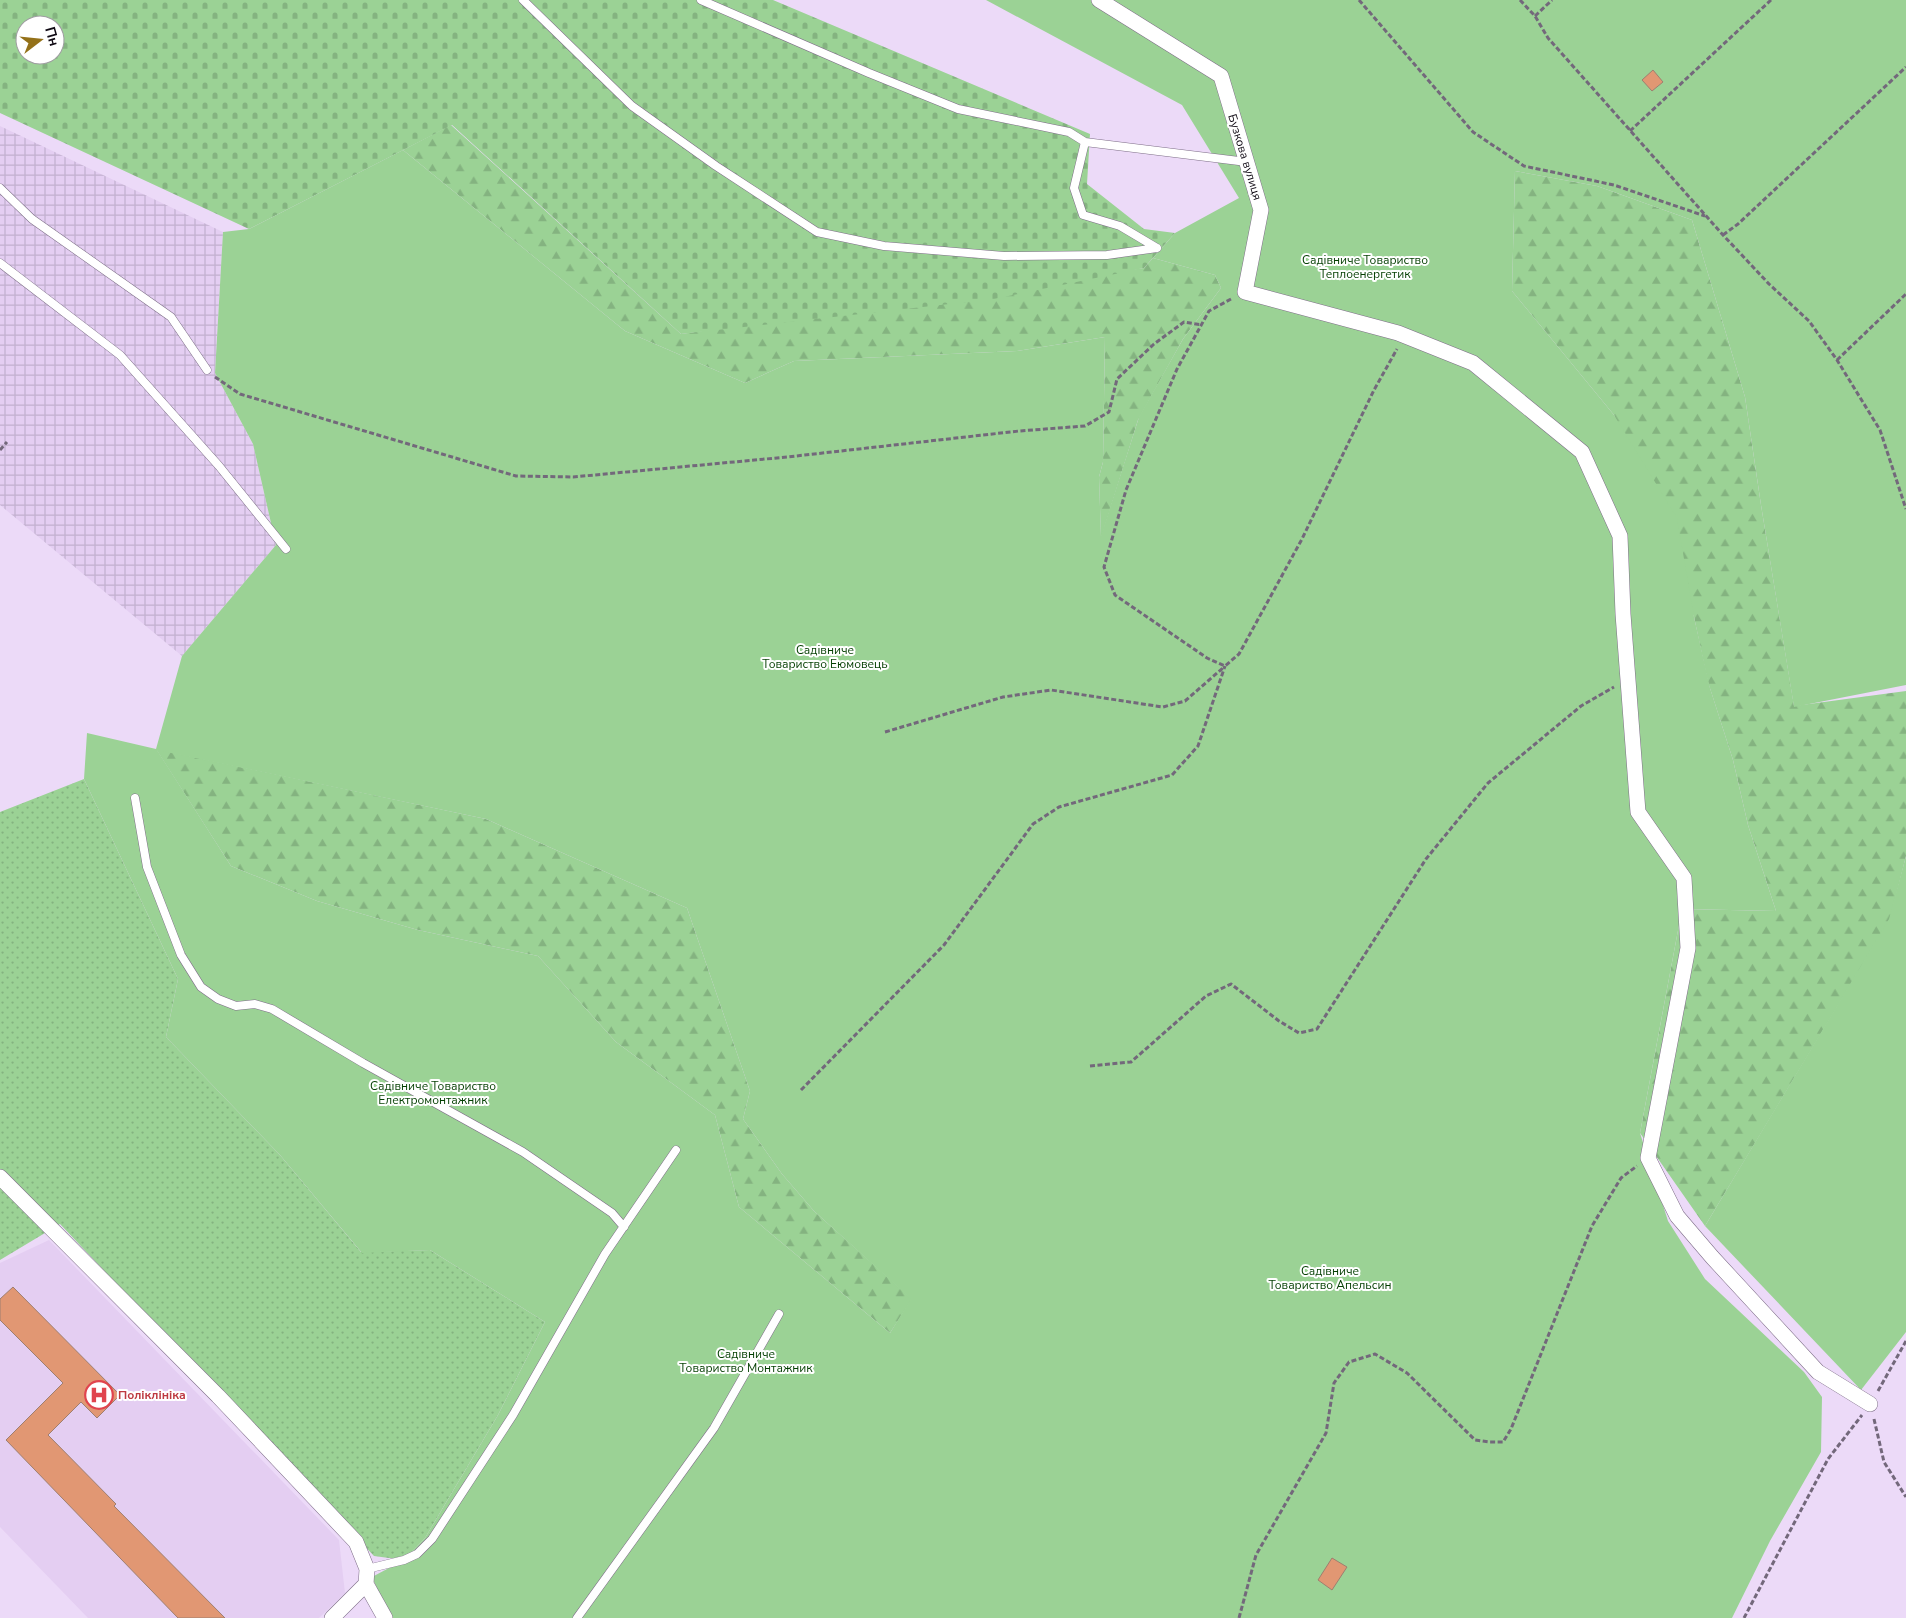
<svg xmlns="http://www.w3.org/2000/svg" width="1906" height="1618" viewBox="0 0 1906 1618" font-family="'Nunito Sans',sans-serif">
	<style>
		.built { fill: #e4cef2 }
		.industrial { fill: url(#industrial-grid) }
		.grass { fill: url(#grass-dots) }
		.forest { fill: url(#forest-firs) }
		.cemetery { fill: url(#cemetery-stones); fill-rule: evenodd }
		.garden { fill: #9bd295; fill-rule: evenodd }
		.building { fill: #e19773; stroke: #9e7f70 }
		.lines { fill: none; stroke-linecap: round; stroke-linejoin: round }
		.service-casing { stroke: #7e6e88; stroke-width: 9 }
		.minor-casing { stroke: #7e6e88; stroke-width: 16 }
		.path { stroke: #73687b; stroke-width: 3; stroke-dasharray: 5 2.5; stroke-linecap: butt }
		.service { stroke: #fff; stroke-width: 8 }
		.minor { stroke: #fff; stroke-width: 15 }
		.labels { text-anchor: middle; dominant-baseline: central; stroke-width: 4; stroke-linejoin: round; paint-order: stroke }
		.street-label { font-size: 12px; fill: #0f0913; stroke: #fff }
		.park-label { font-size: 12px; fill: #033e01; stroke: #fff }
		.health-label { font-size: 12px; font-weight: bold; fill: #be3a42; stroke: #fff; text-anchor: start }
	</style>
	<defs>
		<pattern id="industrial-grid" width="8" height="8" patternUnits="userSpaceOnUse" patternTransform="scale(1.25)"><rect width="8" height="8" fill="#e4cef2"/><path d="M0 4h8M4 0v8" fill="none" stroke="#c2b0cf"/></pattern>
		<pattern id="grass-dots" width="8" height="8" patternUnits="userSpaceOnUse" patternTransform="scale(1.25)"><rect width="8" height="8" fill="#9bd295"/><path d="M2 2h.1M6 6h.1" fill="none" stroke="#84b380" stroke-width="1.8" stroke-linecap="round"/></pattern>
		<pattern id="forest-firs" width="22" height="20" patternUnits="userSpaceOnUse" patternTransform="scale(1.25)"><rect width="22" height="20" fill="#9bd295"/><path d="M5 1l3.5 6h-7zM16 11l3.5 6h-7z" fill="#84b380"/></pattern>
		<pattern id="cemetery-stones" width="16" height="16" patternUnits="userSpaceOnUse" patternTransform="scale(1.25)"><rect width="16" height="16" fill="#9bd295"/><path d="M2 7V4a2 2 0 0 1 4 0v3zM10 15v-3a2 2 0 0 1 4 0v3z" fill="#84b380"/></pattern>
	</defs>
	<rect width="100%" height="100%" fill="#ecdaf8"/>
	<path class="built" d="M49 1240 339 1540 345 1593 319 1618H88L0 1527V1263Z"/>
	<path class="industrial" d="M0 126 223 232 215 373 253 444 276 545 182 656 0 505Z"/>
	<path class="grass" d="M84 779 178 979 166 1037 280 1155 361 1252 430 1250 545 1322 498 1415 425 1538 404 1560 374 1556 60 1224 0 1260V812Z"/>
	<path class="forest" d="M451 125 681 334 1144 268 1153 258 1215 275 1221 288 1183 339 1138 420 1101 538 1099 477 1103 462 1105 337 1017 351 794 361 745 383 625 331 403 150Z
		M1515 171 1597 186 1692 220 1745 397 1761 505 1794 706 1906 691V856L1890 919 1705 1226 1640 1133 1682 909 1776 911 1748 825 1733 760 1708 682 1694 617 1614 415 1512 291Z
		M156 749 486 819 687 908 750 1091 743 1119 782 1174 814 1211 912 1299 890 1333 739 1207 715 1115 616 1042 538 956 418 930 317 901 231 866Z"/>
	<path class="cemetery" d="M0 0H773L1090 134 1087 184 1144 229 1175 233 1144 268 994 299 681 334 452 125 249 229 0 113ZM25 25H55V55H25Z"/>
	<path class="garden" d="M986 0H1906V685L1794 707 1761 505 1745 397 1692 220 1597 186 1515 171 1512 291 1614 415 1677 518 1694 617 1710 688 1733 760 1748 825 1776 911 1682 909 1640 1133 1668 1221 1705 1279 1804 1372 1822 1397 1821 1452 1770 1541 1732 1618H390L372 1577 404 1560 425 1538 498 1415 545 1322 430 1250 362 1253 280 1155 166 1037 178 979 84 779 87 733 156 749 182 656 276 545 253 444 215 373 223 232 249 229 403 150 625 331 745 383 794 361 1017 351 1105 337 1103 462 1099 477 1101 536 1139 417 1183 339 1221 288 1215 275 1153 258 1175 233 1239 198 1182 105ZM157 750 486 819 687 908 750 1091 743 1119 782 1174 814 1211 911 1299 890 1333 739 1207 715 1115 616 1042 538 956 418 930 317 901 231 866Z
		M1906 856V1332L1861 1390 1705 1226 1889 919Z"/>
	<path class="building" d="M1653 70 1663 82 1652 91 1642 80Z
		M13 1287 120 1395 97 1418 81 1402 48 1435 116 1504 114 1506 225 1618H178L6 1440 63 1383 0 1320V1299Z
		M1332 1558 1347 1567 1332 1590 1318 1580Z"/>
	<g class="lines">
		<defs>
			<path id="service" d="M523 0 632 106 716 166 817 232 884 246 1004 256 1107 255 1157 248
				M701 0 869 73 958 109 1069 132 1085 142
				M0 188 32 219 171 317 207 370
				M1157 248 1120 226 1083 215 1074 188 1085 142 1247 162
				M0 263 120 355 219 466 286 549
				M135 798 147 867 181 955 201 987 218 999 236 1006 255 1004 272 1009 363 1063 523 1152 612 1213 624 1227
				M367 1569 404 1560 417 1554 432 1539 513 1415 605 1254 676 1150
				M577 1618 714 1428 779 1314"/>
			<path id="minor" d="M1099 0 1221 76 1261 210 1245 292 1398 333 1473 363 1582 452 1620 536 1623 614 1638 812 1684 878 1688 948 1648 1158 1677 1216 1712 1257 1818 1372 1870 1404
				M0 1177 218 1396 356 1542 367 1569 366 1584 385 1618
				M332 1618 366 1584"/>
		</defs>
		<use href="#service" class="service-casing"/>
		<use href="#minor" class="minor-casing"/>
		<path class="path" d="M1359 0 1473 132 1524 166 1614 185 1705 216
			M1520 0 1535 16 1548 38 1723 235 1769 284 1809 321 1837 360 1880 430 1906 509
			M1535 16 1552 0
			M1630 131 1771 0
			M1723 235 1738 224 1906 67
			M1231 299 1209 311 1177 369 1126 490 1104 567 1115 595 1207 658 1225 666 1239 654 1302 539 1374 390 1397 349
			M1837 360 1906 294
			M215 377 240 394 516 476 573 477 787 457 1019 431 1085 426 1109 412 1117 379 1154 344 1184 322 1202 325
			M0 450 7 442
			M885 732 1003 697 1051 690 1163 707 1185 701 1224 667
			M1090 1066 1131 1062 1206 996 1231 984 1279 1021 1299 1033 1317 1029 1426 859 1488 783 1581 706 1614 687
			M801 1090 944 945 1033 824 1059 807 1172 775 1198 746 1225 666
			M1878 1391 1906 1341
			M1874 1419 1884 1462 1906 1497
			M1239 1618 1256 1555 1326 1433 1334 1383 1349 1362 1375 1354 1407 1373 1475 1440 1489 1442H1503L1511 1429 1592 1226 1621 1178 1637 1166
			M1744 1618 1828 1459 1862 1415"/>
		<use href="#service" class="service"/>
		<use href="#minor" class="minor"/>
	</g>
	<defs>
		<symbol id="hospital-ring" viewBox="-11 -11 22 22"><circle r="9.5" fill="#fff" stroke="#e0444e" stroke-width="1.5"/><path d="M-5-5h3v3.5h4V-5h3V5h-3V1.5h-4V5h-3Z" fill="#e0444e"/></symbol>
	</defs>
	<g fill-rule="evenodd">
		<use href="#hospital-ring" x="83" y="1379" width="32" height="32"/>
	</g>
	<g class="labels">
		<g class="street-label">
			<text transform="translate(1245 157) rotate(73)">Бузкова вулиця</text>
		</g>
		<g class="park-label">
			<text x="1365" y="260">Садівниче Товариство<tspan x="1365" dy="14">Теплоенергетик</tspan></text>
			<text x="825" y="650">Садівниче<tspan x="825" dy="14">Товариство Еюмовець</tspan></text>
			<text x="433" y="1086">Садівниче Товариство<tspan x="433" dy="14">Електромонтажник</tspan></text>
			<text x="1330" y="1271">Садівниче<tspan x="1330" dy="14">Товариство Апельсин</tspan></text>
			<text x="746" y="1354">Садівниче<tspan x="746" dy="14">Товариство Монтажник</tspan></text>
		</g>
		<g class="health-label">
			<text x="118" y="1395">Поліклініка</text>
		</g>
	</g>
	<g transform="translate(40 40) rotate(74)"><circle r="24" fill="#ffffff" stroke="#9f9da1"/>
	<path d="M0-4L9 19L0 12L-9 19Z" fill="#947119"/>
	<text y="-8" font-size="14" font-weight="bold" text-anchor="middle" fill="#0f0913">Пн</text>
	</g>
</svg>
